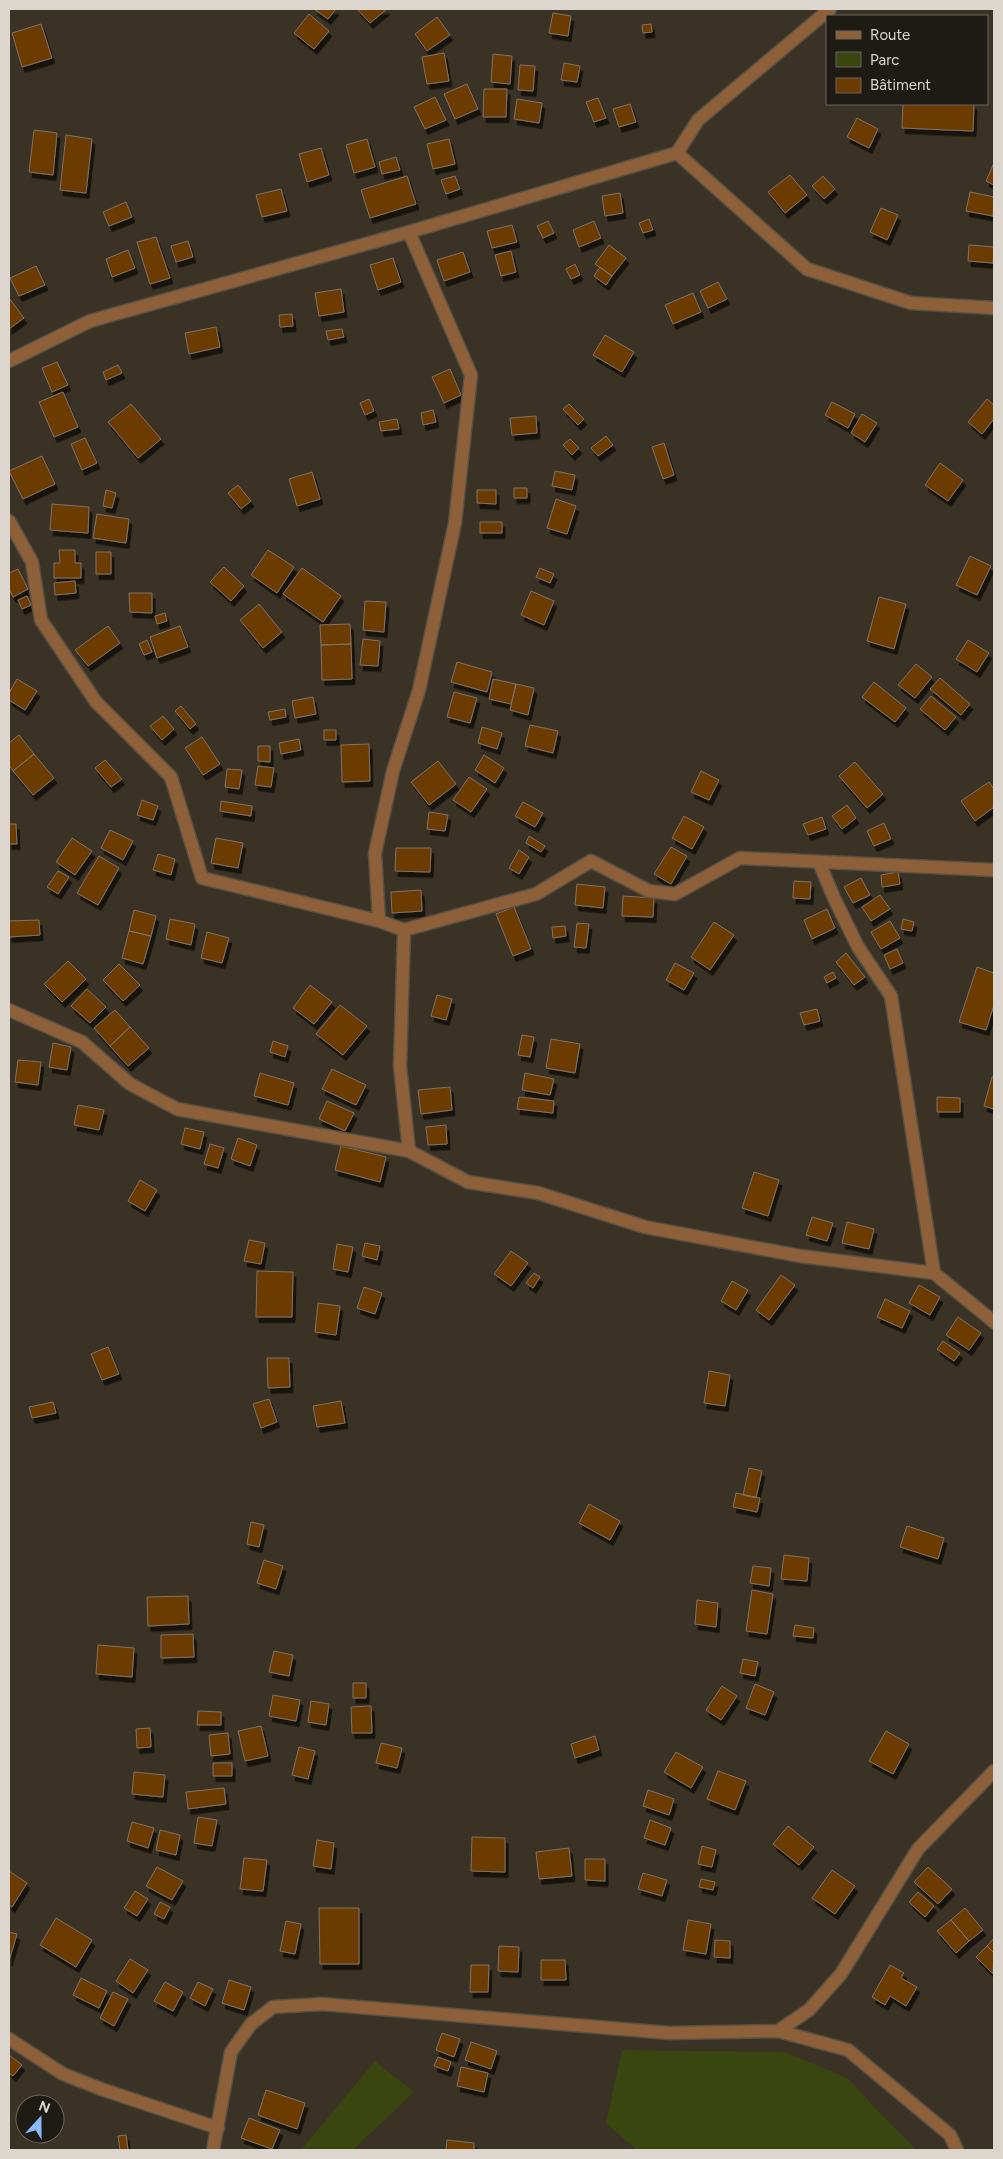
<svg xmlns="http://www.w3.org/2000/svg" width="1003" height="2159" viewBox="0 0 1003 2159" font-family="Figtree,sans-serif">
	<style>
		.green { fill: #39460f }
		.building { fill: #6c3a03; stroke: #817267; filter: url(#shadow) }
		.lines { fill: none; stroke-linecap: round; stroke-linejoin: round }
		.minor-casing { stroke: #575043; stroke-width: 15 }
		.minor { stroke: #8d603a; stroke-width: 12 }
	</style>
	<defs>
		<filter id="shadow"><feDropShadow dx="3" dy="5.5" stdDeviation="0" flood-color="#0009"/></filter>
	</defs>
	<rect width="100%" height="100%" fill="#3a3224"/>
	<path class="green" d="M622 2050 785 2052 847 2078 916 2150H637L606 2123Z
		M375 2061 414 2092 353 2150H301Z"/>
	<path class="building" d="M314 9H336L328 19Z
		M357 9H387L370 23Z
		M553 13 571 16 568 36 549 33Z
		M309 14 329 31 314 49 294 33Z
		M437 17 450 35 427 51 415 34Z
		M41 24 52 58 22 67 12 33Z
		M651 24 652 32 643 33 642 25Z
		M444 53 449 81 427 84 422 57Z
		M493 54 512 56 510 84 491 82Z
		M564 63 580 66 577 82 561 80Z
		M520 65 535 66 533 91 518 90Z
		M467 84 478 109 455 119 444 94Z
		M484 89H507L506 117H483Z
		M435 97 446 120 425 129 414 107Z
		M598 98 606 118 594 122 586 102Z
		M517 99 542 103 539 123 514 119Z
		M630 104 636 122 619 127 613 109Z
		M903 104H974L973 131 902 128Z
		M857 118 878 129 869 148 847 137Z
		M34 130 57 133 53 175 29 172Z
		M66 135 92 139 86 193 60 190Z
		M367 139 375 167 354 173 346 145Z
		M449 139 455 164 433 169 427 144Z
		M321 148 329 175 307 182 299 154Z
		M396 157 400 170 382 174 379 162Z
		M994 163V185L986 181Z
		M790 175 807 195 785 213 768 192Z
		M407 176 416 204 370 218 361 190Z
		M455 176 460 189 446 194 441 180Z
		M823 176 835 189 824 199 812 186Z
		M281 189 287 211 262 217 256 195Z
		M970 192 994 197 993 216 966 211Z
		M620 193 623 213 605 216 602 196Z
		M126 202 132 217 109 226 103 212Z
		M881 208 898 215 887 240 870 232Z
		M649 219 653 230 643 233 639 223Z
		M548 221 554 233 543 238 537 226Z
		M594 221 601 238 579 247 573 230Z
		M512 225 517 242 492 248 487 231Z
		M156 237 170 278 150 284 137 242Z
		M188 241 193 257 176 262 171 246Z
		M609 245 626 258 612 276 595 264Z
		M969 245 994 247 993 263 968 261Z
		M128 250 135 268 112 277 106 259Z
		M511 251 516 272 501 276 495 255Z
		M463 252 470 272 444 281 437 260Z
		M393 258 401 282 378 290 370 265Z
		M575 264 580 275 571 279 566 269Z
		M36 266 45 285 19 296 10 278Z
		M600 267 612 276 606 285 594 276Z
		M718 282 727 299 708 308 700 291Z
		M341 289 344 312 319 316 315 293Z
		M693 293 701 312 673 324 665 305Z
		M9 298 24 318 9 329Z
		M292 314 293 326 280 327 279 315Z
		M216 327 220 347 189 354 185 333Z
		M342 329 344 337 328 340 326 331Z
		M605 335 634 352 622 372 593 355Z
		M57 362 68 385 52 392 42 368Z
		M118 365 122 373 106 380 103 372Z
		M450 369 461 395 444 403 432 377Z
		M63 392 78 427 54 437 39 402Z
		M369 399 374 411 365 415 360 403Z
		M987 399 994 405V419L982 434 968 422Z
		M832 402 855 414 848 428 825 415Z
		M131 404 161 439 138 458 108 422Z
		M569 404 584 419 578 425 563 409Z
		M433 410 436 422 423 425 421 413Z
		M862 414 877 423 865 442 851 433Z
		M536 416 537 433 512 435 510 418Z
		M397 419 399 429 381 431 379 422Z
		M606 436 613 445 598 456 591 448Z
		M85 438 97 463 82 470 71 444Z
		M570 439 579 448 572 455 563 445Z
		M664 443 674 475 663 479 652 447Z
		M42 456 55 484 23 499 9 471Z
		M940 463 963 480 948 501 925 485Z
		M555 471 575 475 572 490 552 486Z
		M312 472 320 499 297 506 289 479Z
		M238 485 251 501 241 509 228 493Z
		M514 488H527V498H514Z
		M106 490 116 493 112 508 103 506Z
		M477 490H496V504L477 503Z
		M556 499 576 506 567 534 547 528Z
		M52 504 89 507 88 533 50 530Z
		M97 514 129 519 126 543 93 538Z
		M480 522H502V533H480Z
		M59 550H75V563H81V578H54V563H60Z
		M268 550 294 567 277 593 251 575Z
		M96 552H111V574H96Z
		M970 556 991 566 977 595 956 585Z
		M224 567 244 586 231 601 210 582Z
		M302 568 341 596 323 622 283 594Z
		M540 568 554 574 550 583 536 577Z
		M18 569 28 589 13 597 9 589V573Z
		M75 581 76 593 55 595 54 583Z
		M531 591 554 601 544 625 521 615Z
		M129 593H152V613L130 612Z
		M27 596 31 605 22 609 18 600Z
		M879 597 906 604 894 649 867 641Z
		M365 601 386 602 384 632 363 630Z
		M259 604 282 632 263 648 240 620Z
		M165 613 167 621 157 624 155 616Z
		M350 624 351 644 321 645 320 625Z
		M108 626 120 643 88 666 75 650Z
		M180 626 188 647 157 658 150 637Z
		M363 639 380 641 378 666 360 665Z
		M147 640 152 652 144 655 139 644Z
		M968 640 989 653 977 672 956 659Z
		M351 644 352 679 322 680 321 645Z
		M457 662 492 672 487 692 451 682Z
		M916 664 932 677 915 698 898 685Z
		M940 678 970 704 961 715 930 689Z
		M17 679 37 691 25 710 9 700V693Z
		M493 679 516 684 511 704 489 699Z
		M874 682 906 708 895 722 862 697Z
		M516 684 534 688 528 715 510 710Z
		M454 692 477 698 470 723 447 717Z
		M931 696 956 717 945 730 920 709Z
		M313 697 316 714 295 718 292 701Z
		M181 706 196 724 190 729 175 711Z
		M285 709 286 717 270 720 268 712Z
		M163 716 174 729 162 740 150 726Z
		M530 725 558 731 553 753 525 746Z
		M482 727 502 733 497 749 478 743Z
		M324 730H336V740H324Z
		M19 735 34 754 13 771 9 765V743Z
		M202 737 220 764 203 775 185 748Z
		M299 739 301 750 281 754 279 743Z
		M369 744 370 781 342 782 341 745Z
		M258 746H270V762L258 761Z
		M34 754 54 778 33 795 13 771Z
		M484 755 504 768 495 783 475 770Z
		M105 760 122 779 111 787 95 768Z
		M438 761 456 784 429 805 411 782Z
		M855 762 883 794 867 808 839 776Z
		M258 766 274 768 271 787 255 785Z
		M227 769 242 770 239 789 225 787Z
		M701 771 719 780 709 800 691 792Z
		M469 777 487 789 471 812 453 800Z
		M989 782 994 789V807L975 821 961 801Z
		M142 800 158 806 153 820 137 815Z
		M221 801 252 806 251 816 220 811Z
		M523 802 543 813 535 827 515 816Z
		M847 805 856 818 842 829 832 816Z
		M429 812 448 815 445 831 427 829Z
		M684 816 704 827 692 849 672 838Z
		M822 817 826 829 808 835 803 824Z
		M884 823 891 839 874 846 867 831Z
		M9 824H16L17 844H9Z
		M110 830 133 841 123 860 101 848Z
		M529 836 545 846 541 852 526 843Z
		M72 838 92 851 75 875 56 862Z
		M216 838 243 843 238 868 211 863Z
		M671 847 687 856 671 884 654 874Z
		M396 848H431L430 872 395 871Z
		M519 850 529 857 519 874 509 868Z
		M158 854 175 859 171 875 153 870Z
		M99 856 119 868 98 905 77 893Z
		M58 871 69 877 58 894 47 887Z
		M898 872 900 884 882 887 881 875Z
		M861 878 870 895 853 903 844 887Z
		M794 881 811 882 810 899 793 898Z
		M577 884 605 887 603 908 575 905Z
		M421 890 422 911 392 913 391 892Z
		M880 895 890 909 871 921 862 907Z
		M623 896 654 898 653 917 622 916Z
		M514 907 531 949 513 956 496 914Z
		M827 909 835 928 812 939 804 920Z
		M134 910 156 916 151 936 129 931Z
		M170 919 195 924 191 945 166 939Z
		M903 919 914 922 912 931 901 929Z
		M39 920 40 935 9 937V921Z
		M890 921 900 938 881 949 871 932Z
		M714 922 734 935 710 970 691 957Z
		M577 923 589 924 586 948 574 947Z
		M565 926 566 936 553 938 552 927Z
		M129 931 151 936 143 964 122 958Z
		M207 932 229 938 222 963 201 958Z
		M897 949 903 963 890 969 884 955Z
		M846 953 865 977 854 985 836 962Z
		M68 961 86 979 62 1002 44 984Z
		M675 963 694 973 684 990 666 980Z
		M119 964 140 985 123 1001 103 980Z
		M977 967 994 973V1005L986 1030 959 1022Z
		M833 972 836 978 827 983 824 977Z
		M310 985 332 1002 314 1024 293 1008Z
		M87 989 106 1007 90 1023 71 1006Z
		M437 995 452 999 446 1020 431 1016Z
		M340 1005 367 1026 343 1055 316 1034Z
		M817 1009 820 1021 804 1025 800 1013Z
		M115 1010 130 1027 110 1046 94 1028Z
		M130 1027 149 1048 128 1066 110 1046Z
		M522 1035 534 1037 530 1057 518 1055Z
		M551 1039 580 1044 575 1073 546 1068Z
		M273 1041 288 1046 285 1057 270 1052Z
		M53 1043 71 1047 67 1070 49 1067Z
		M18 1060 41 1062 38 1085 15 1082Z
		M332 1069 366 1085 356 1105 322 1089Z
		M260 1073 294 1083 288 1105 254 1096Z
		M525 1073 554 1079 550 1095 522 1090Z
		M992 1077H994V1109L984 1106Z
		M450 1087 452 1110 421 1114 418 1090Z
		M519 1097 554 1101 553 1113 517 1109Z
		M937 1097 960 1098V1112H937Z
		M327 1101 354 1113 345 1131 319 1119Z
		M78 1105 104 1110 99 1130 74 1125Z
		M446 1125 447 1144 428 1145 426 1127Z
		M185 1128 204 1132 200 1149 181 1144Z
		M238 1138 257 1145 250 1166 231 1159Z
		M210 1144 224 1148 218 1168 204 1164Z
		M341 1146 386 1157 380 1182 335 1170Z
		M754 1172 779 1180 768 1216 742 1208Z
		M140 1180 157 1190 145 1211 128 1201Z
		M812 1217 833 1223 827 1241 806 1235Z
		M847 1222 874 1229 869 1249 842 1243Z
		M249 1240 265 1243 261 1264 244 1261Z
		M365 1243 380 1246 377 1260 362 1256Z
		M337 1244 353 1247 348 1272 333 1269Z
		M511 1251 528 1263 511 1286 494 1274Z
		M257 1271 293 1272 292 1317H256Z
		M534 1273 540 1277 533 1288 526 1283Z
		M781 1275 795 1285 769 1320 756 1310Z
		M732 1281 748 1290 736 1310 721 1301Z
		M919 1285 940 1297 930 1315 909 1303Z
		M364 1287 382 1293 375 1314 357 1308Z
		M885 1299 910 1311 902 1328 877 1317Z
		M318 1303 340 1306 336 1335 315 1332Z
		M958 1317 981 1333 969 1350 946 1335Z
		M943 1341 960 1353 954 1361 937 1349Z
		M108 1347 119 1374 102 1380 91 1354Z
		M267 1358H289L290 1387 268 1388Z
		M709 1371 730 1375 725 1406 704 1403Z
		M269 1399 277 1422 261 1428 253 1404Z
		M341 1401 345 1423 317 1427 313 1406Z
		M53 1402 56 1413 32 1418 29 1407Z
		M749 1468 762 1471 756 1498 743 1495Z
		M736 1493 760 1498 757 1512 733 1507Z
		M589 1504 620 1521 610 1540 579 1523Z
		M251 1522 264 1525 259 1547 247 1544Z
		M907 1526 944 1538 938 1559 900 1547Z
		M784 1555 809 1558 807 1581 781 1579Z
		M264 1560 283 1566 276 1589 257 1583Z
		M753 1566 771 1568 769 1586 750 1583Z
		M752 1590 773 1594 767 1634 746 1631Z
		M188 1596 189 1624 148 1626 147 1597Z
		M697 1600 718 1603 716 1627 695 1624Z
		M795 1625 814 1628 813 1638 793 1636Z
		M193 1634 194 1657 161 1658V1635Z
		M98 1645 134 1648 132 1677 96 1674Z
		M274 1651 293 1655 289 1676 269 1672Z
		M743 1659 758 1662 755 1676 740 1673Z
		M353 1683H366V1698H353Z
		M755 1684 774 1692 765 1715 746 1708Z
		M722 1686 737 1696 721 1720 706 1710Z
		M273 1695 300 1700 296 1721 269 1716Z
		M311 1701 329 1704 326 1725 308 1722Z
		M371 1706 372 1733H352L351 1707Z
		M198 1711 221 1712V1725H197Z
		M261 1726 268 1756 245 1761 238 1731Z
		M150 1728 151 1747 137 1748 136 1729Z
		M886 1731 909 1744 893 1774 869 1761Z
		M228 1733 230 1754 211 1756 209 1735Z
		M595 1736 599 1750 575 1758 571 1744Z
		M381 1743 402 1748 397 1768 376 1763Z
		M299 1747 315 1751 308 1779 292 1775Z
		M676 1752 703 1767 691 1788 664 1772Z
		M213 1763H232V1776H213Z
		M718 1771 746 1781 735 1810 707 1799Z
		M134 1772 165 1775 163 1797 132 1794Z
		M224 1788 226 1804 188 1809 186 1792Z
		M648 1790 674 1799 669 1815 643 1806Z
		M198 1817 217 1820 212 1846 194 1843Z
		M650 1820 671 1828 665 1845 644 1838Z
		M132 1822 154 1828 148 1848 127 1841Z
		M788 1826 814 1847 799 1865 773 1844Z
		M160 1830 180 1835 176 1855 156 1850Z
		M472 1837 505 1838V1872L471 1871Z
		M317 1840 334 1843 331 1869 313 1866Z
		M702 1846 716 1850 712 1867 698 1864Z
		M569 1848 572 1876 539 1879 536 1852Z
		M244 1858 267 1860 263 1891 240 1889Z
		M585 1859H605V1881L585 1880Z
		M157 1867 183 1881 172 1900 146 1886Z
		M928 1867 952 1889 938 1904 914 1882Z
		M832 1870 855 1886 835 1914 812 1898Z
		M9 1871 27 1883 12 1907 9 1905Z
		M643 1873 667 1880 662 1896 638 1889Z
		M701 1879 715 1882 713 1890 699 1887Z
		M135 1891 148 1899 137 1916 124 1908Z
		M918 1892 934 1906 925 1917 909 1902Z
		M160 1902 170 1907 164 1919 154 1914Z
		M319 1908H359V1964H320Z
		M965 1908 983 1930 969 1941 951 1920Z
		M56 1918 92 1940 76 1967 40 1945Z
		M688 1920 711 1924 706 1954 683 1950Z
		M951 1920 969 1941 956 1953 937 1931Z
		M286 1921 301 1924 295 1954 280 1951Z
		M9 1932 17 1934 9 1961Z
		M994 1938V1953L987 1946Z
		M715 1940 730 1941V1958L714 1957Z
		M499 1946 519 1947 518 1972 498 1971Z
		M987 1946 994 1953 993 1974 976 1957Z
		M130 1959 148 1970 133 1993 116 1981Z
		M541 1960H565L566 1980H541Z
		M471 1965H489L488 1992H470Z
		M890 1965 904 1973 901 1978 917 1987 906 2006 890 1996 885 2005 872 1997Z
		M81 1978 107 1991 99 2008 73 1995Z
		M229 1980 251 1987 244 2010 222 2003Z
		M165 1982 183 1992 173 2011 154 2001Z
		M198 1982 213 1989 205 2006 190 1998Z
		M113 1992 128 1999 114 2026 100 2018Z
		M442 2033 460 2039 454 2057 436 2050Z
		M471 2042 497 2051 491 2069 465 2060Z
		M9 2055 22 2065 13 2076 9 2073Z
		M438 2057 451 2062 448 2071 434 2066Z
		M461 2067 488 2073 484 2092 457 2086Z
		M266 2090 305 2103 297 2129 258 2115Z
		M249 2118 280 2130 272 2149 241 2138Z
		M126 2135 128 2150H120L118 2136Z
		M447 2140 474 2143V2150H446Z"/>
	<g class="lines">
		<defs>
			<path id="minor" d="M677 153 698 120 830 9
				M9 361 90 321 409 232 677 153 807 269 911 303 994 308
				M9 521 32 562 41 620 96 702 171 777 202 878 379 921 404 930 536 894 591 861 649 891 675 894 740 858 994 870
				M819 862 834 898 858 947 891 996 934 1273
				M379 921 375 853 393 771 419 690 455 523 471 375 409 232
				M404 930 400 1066 409 1151
				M9 1010 82 1042 130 1084 177 1109 409 1151 468 1182 538 1193 645 1227 800 1256 934 1273 994 1322
				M778 2031 848 2050 950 2135 957 2150
				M9 2039 63 2074 101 2089 218 2128
				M213 2150 231 2052 251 2024 273 2007 322 2004 669 2033 778 2031 809 2010 841 1974 918 1849 994 1771"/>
		</defs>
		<use href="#minor" class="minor-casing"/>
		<use href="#minor" class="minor"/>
	</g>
	<rect width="1003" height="2159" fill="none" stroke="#dcd6ce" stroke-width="20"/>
	<rect x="826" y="15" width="162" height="90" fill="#1e1a14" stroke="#6a655e"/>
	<rect x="836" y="31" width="25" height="8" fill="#8d603a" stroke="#6a655e"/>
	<text x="870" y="40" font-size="15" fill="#dcd6ce">Route</text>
	<rect x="836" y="52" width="25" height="15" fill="#39460f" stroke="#6a655e"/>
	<text x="870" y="65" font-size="15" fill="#dcd6ce">Parc</text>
	<rect x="836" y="78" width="25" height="15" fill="#6c3a03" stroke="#6a655e"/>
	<text x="870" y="90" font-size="15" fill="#dcd6ce">Bâtiment</text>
	<g transform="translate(40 2119) rotate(21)"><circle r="24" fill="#1e1a14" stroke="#6a655e"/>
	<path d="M0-4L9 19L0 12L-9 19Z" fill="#8bbafc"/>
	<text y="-8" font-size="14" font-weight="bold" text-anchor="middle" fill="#dcd6ce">N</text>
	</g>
</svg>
